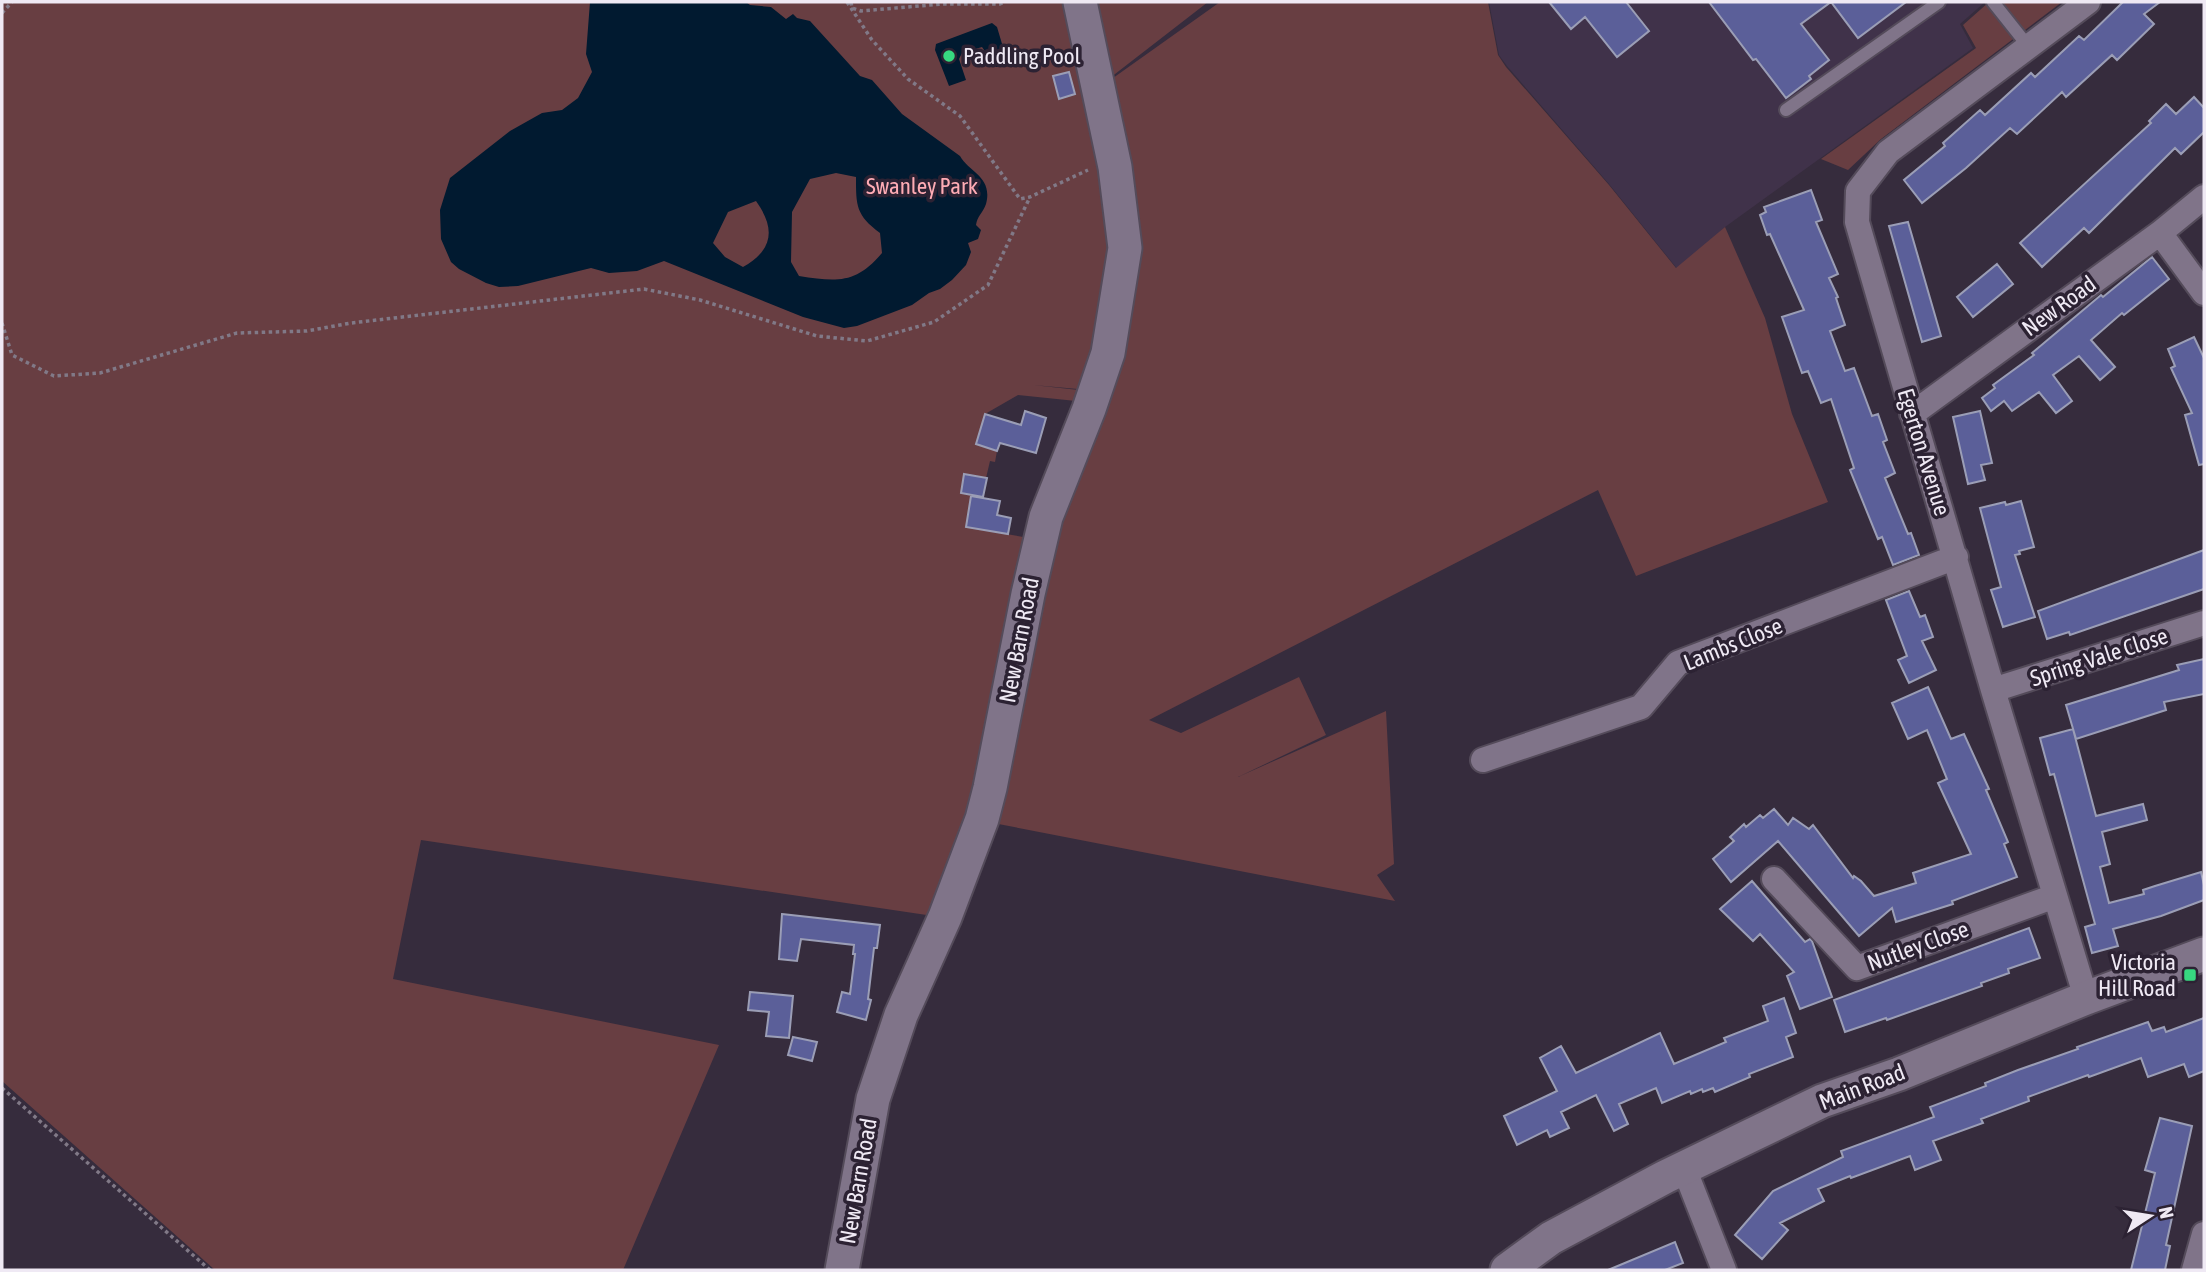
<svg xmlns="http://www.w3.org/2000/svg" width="2206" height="1272" viewBox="0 0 2206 1272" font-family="'Asap Condensed',sans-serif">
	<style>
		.built { fill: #40324a }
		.green { fill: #683e42 }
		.water { fill: #011a30; fill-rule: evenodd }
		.building { fill: #5b5f99; stroke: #9b9eb6; stroke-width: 2 }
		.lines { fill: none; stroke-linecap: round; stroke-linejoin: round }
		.lane-casing { stroke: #544b5a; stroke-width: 16 }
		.street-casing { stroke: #544b5a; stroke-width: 28 }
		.secondary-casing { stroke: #544b5a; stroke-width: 37 }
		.path { stroke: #817987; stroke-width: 3.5; stroke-dasharray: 3.5 3.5; stroke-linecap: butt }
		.lane { stroke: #807489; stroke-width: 12 }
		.street { stroke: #807489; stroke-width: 24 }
		.secondary { stroke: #807489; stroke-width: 33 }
		.poi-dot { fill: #37d880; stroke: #2c2233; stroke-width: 2.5 }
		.labels { text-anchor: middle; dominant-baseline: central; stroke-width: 7; stroke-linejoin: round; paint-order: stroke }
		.poi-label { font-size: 23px; fill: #efe9f4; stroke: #2c2233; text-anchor: start }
		.park-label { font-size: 23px; fill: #ffacb5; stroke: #2c2233 }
		.street-label { font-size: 23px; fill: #efe9f4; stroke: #2c2233 }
	</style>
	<rect width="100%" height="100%" fill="#362c3d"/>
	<path class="built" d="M1489 2H1985L1960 24 1973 48 1725 227 1679 271 1609 184 1507 66 1499 55Z"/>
	<path class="green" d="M2 2H1071L1116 205 1089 390 1033 385 1088 391 1076 401 1018 395 985 414 976 444 997 451 995 462 990 461 986 478 964 475 961 493 971 495 966 527 1029 538 998 713 940 917 421 840 393 979 719 1045 623 1270H215L2 1081Z
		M1087 2H1208L1106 81Z
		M1220 2H1488L1498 55 1506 67 1609 185 1676 268 1725 227 1765 318 1792 414 1828 502 1636 576 1598 490 1149 720 1181 733 1299 677 1326 735 1238 777 1386 711 1394 864 1377 875 1395 901 988 822 1042 560 1115 356 1106 83Z
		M1989 2H2062L1881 139 1848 170 1821 159 1976 48 1963 25Z"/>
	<path class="water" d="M590 2H746L750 5 771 7 786 19 793 14 797 18 810 21 860 76 872 80 902 114 960 156C970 173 993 177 986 204 983 213 977 216 976 225L981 230 978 239 968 243 971 252 966 265 952 280 940 289 929 293 912 305 857 326 844 328 803 317 664 261 637 271 609 273 591 268 518 286 499 287 486 283 459 269 451 262 441 239 440 210 450 178 510 131 542 113 562 110 578 98 592 72 586 54ZM836 173 856 177C856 206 856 215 880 233L882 253C856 284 837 282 799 276L791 262 792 212 810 179ZM756 201C776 229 773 250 743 267L725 257 713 243 728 212Z
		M992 23 997 27 1008 64 996 67 982 47 962 53 959 59 966 80 949 86 935 50 936 44Z"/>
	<path class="building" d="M1549 2H1626L1649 31 1617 57 1585 17 1571 29Z
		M1709 2H1906L1858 38 1831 2 1801 24 1829 60 1809 76 1811 79 1786 98 1756 59 1753 60Z
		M2123 2H2160L2144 14 2154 24 2117 60 2112 55 2066 97 2062 92 2017 134 2010 128 1966 168 1922 203 1904 180 1945 146 1943 143 1980 110 1985 115 2031 73 2035 77 2079 36 2084 40Z
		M1069 72 1075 94 1059 99 1053 76Z
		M2194 97 2204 108V132L2181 154 2175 148 2089 233 2084 228 2042 267 2020 243 2151 123 2149 121 2166 104 2176 114Z
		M1811 190 1822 220 1816 222 1838 274 1829 278 1838 297 1836 298 1845 325 1830 331 1845 371 1854 368 1872 416 1878 414 1887 440 1883 442 1895 473 1885 478 1908 534 1911 533 1919 555 1893 565 1882 537 1878 539 1850 470 1854 468 1831 399 1821 403 1808 371 1802 373 1782 317 1804 310 1770 234 1767 235 1760 215 1766 212 1764 207Z
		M1908 222 1941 336 1922 342 1889 226Z
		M2152 257 2169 279 2124 315 2122 313 2091 340 2115 367 2100 380 2079 356 2053 375 2072 401 2056 413 2039 392 2012 411 2004 401 1991 411 1982 398 1995 388 1993 385 2034 355 2032 353 2101 295 2103 297Z
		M1997 264 2013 284 1973 317 1957 297Z
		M2194 337 2204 358V464L2199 465 2185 415 2192 413 2171 368 2175 366 2168 349Z
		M1025 411 1046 418 1036 453 1000 443 997 451 976 444 985 414 1021 425Z
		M1980 411 1992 463 1981 465 1985 480 1968 484 1953 417Z
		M964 474 987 478 983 497 961 493Z
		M971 496 1000 501 997 515 1011 518 1008 534 966 527Z
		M2021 501 2034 547 2019 551 2020 554 2015 555 2035 617 2003 627 1991 590 2001 587 1980 508 2005 502 2006 505Z
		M2204 550V589L2070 635 2069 632 2047 639 2038 611Z
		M1909 591 1920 617 1925 615 1933 637 1922 641 1936 670 1909 683 1898 660 1907 656 1886 600Z
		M2204 659V694L2164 702 2166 710 2076 739 2066 705 2179 670 2177 665Z
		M1928 687 1951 739 1964 734 1989 789 1986 790 2008 842 2004 844 2017 877 1952 901 1953 904 1896 922 1892 908 1859 936 1778 841 1731 882 1713 859 1734 841 1730 837 1744 824 1746 827 1760 815 1763 818 1774 809 1788 825 1793 818 1809 829 1813 825 1853 878 1854 876 1861 881 1874 896 1916 883 1913 873 1971 854 1938 783 1947 779 1927 730 1908 739 1892 703Z
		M2073 729 2096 816 2143 804 2147 820 2102 832 2110 864 2100 867 2109 903 2144 894 2143 890 2155 886 2201 872 2204 885V900L2161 916 2113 929 2118 946 2092 953 2085 927 2095 924 2054 774 2050 775 2040 738Z
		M1752 881 1805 942 1810 939 1812 941 1832 997 1800 1009 1787 976 1794 972 1760 934 1753 941 1720 909Z
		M782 914 880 925 877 948H874L868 999 871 1000 866 1020 837 1012 842 992 850 994 855 954H853L854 945 801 939 797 961 779 959Z
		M2029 928 2040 958 2008 969 2009 973 1981 983 1982 986 1887 1020 1886 1018 1845 1032 1834 1000Z
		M750 992 793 996 789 1038 766 1036 769 1012 748 1010Z
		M1784 998 1796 1033 1786 1037 1793 1057 1749 1074 1750 1077 1715 1092 1713 1088 1703 1092 1702 1089 1691 1094 1690 1091 1662 1103 1656 1088 1619 1104 1628 1124 1614 1131 1596 1095 1561 1112 1569 1128 1550 1137 1547 1130 1517 1145 1504 1116 1557 1091 1540 1058 1561 1046 1576 1073 1660 1033 1674 1064 1726 1042 1724 1038 1768 1021 1763 1006Z
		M2204 1018V1071L2189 1077 2184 1064 2148 1077 2141 1058 2089 1077 2088 1075 2028 1097 2029 1101 1981 1119 1983 1123 1933 1141 1941 1160 1915 1170 1910 1156 1851 1178 1850 1176 1818 1189 1824 1201 1780 1223 1788 1230 1762 1259 1735 1235 1773 1191 1843 1157 1841 1151 1934 1117 1930 1107 1986 1086 1985 1083 2018 1070 2078 1049 2077 1047 2148 1022 2152 1031 2164 1027 2166 1032Z
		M793 1037 817 1042 812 1061 788 1055Z
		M2160 1118 2192 1126 2166 1245 2170 1246 2165 1270H2131L2155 1173 2145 1170Z
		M1675 1242 1683 1263 1665 1270H1608Z"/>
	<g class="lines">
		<defs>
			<path id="lane" d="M1993 2 2028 46
				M1786 110 1939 2"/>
			<path id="street" d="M2160 233 2204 293
				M1912 414 2160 233 2204 197
				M1993 690 2204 623
				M1483 760 1641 707 1678 663 1956 557
				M1774 879 1857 968 2055 896
				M2086 998 1993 690 1857 222 1858 191 1888 152 2088 2
				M1684 1168 1724 1270
				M2194 1270 2204 1234"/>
			<path id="secondary" d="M842 1270 873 1099 901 1015 945 917 982 819 990 788 1028 594 1046 517 1089 409 1108 353 1125 248 1115 167 1080 2
				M1507 1270 1551 1238 1665 1177 1822 1101 1899 1074 2086 998 2204 954"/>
		</defs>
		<use href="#lane" class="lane-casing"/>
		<use href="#street" class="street-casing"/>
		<use href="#secondary" class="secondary-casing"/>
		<path class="path" d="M847 2 872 40 908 79 960 116 1020 199 1030 197 1088 170
			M851 2 852 8 861 11 942 4H1000L1004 2
			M2 13 12 2
			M2 323 12 355 54 376 100 373 237 333 307 331 351 323 644 289 700 300 817 336 867 341 934 322 988 285 1030 197
			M2 1088 210 1270"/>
		<use href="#lane" class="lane"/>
		<use href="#street" class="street"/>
		<use href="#secondary" class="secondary"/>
	</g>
	<g class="poi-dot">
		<circle cx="949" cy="56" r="7"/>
		<rect x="2183" y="968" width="14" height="14" rx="3.5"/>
	</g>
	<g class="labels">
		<g class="poi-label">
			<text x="963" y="56">Paddling Pool</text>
			<text x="2176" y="962" text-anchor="end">Victoria<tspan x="2176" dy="26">Hill Road</tspan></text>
		</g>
		<g class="park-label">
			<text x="922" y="186">Swanley Park</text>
		</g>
		<g class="street-label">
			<text transform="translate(2059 306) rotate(-36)">New Road</text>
			<text transform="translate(1924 452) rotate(73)">Egerton Avenue</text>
			<text transform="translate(1019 640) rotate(-79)">New Barn Road</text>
			<text transform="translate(1733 644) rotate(-22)">Lambs Close</text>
			<text transform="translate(2099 657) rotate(-18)">Spring Vale Close</text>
			<text transform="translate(1918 946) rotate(-20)">Nutley Close</text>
			<text transform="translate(1862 1087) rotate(-21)">Main Road</text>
			<text transform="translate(858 1181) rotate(-80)">New Barn Road</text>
		</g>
	</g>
	<rect width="2206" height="1272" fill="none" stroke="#efe9f4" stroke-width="7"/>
	<g transform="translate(2150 1216) rotate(78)" stroke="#2c2233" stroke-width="5" paint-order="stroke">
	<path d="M0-5L12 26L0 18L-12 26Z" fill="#efe9f4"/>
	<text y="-10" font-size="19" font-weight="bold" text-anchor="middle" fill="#efe9f4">N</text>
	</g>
</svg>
